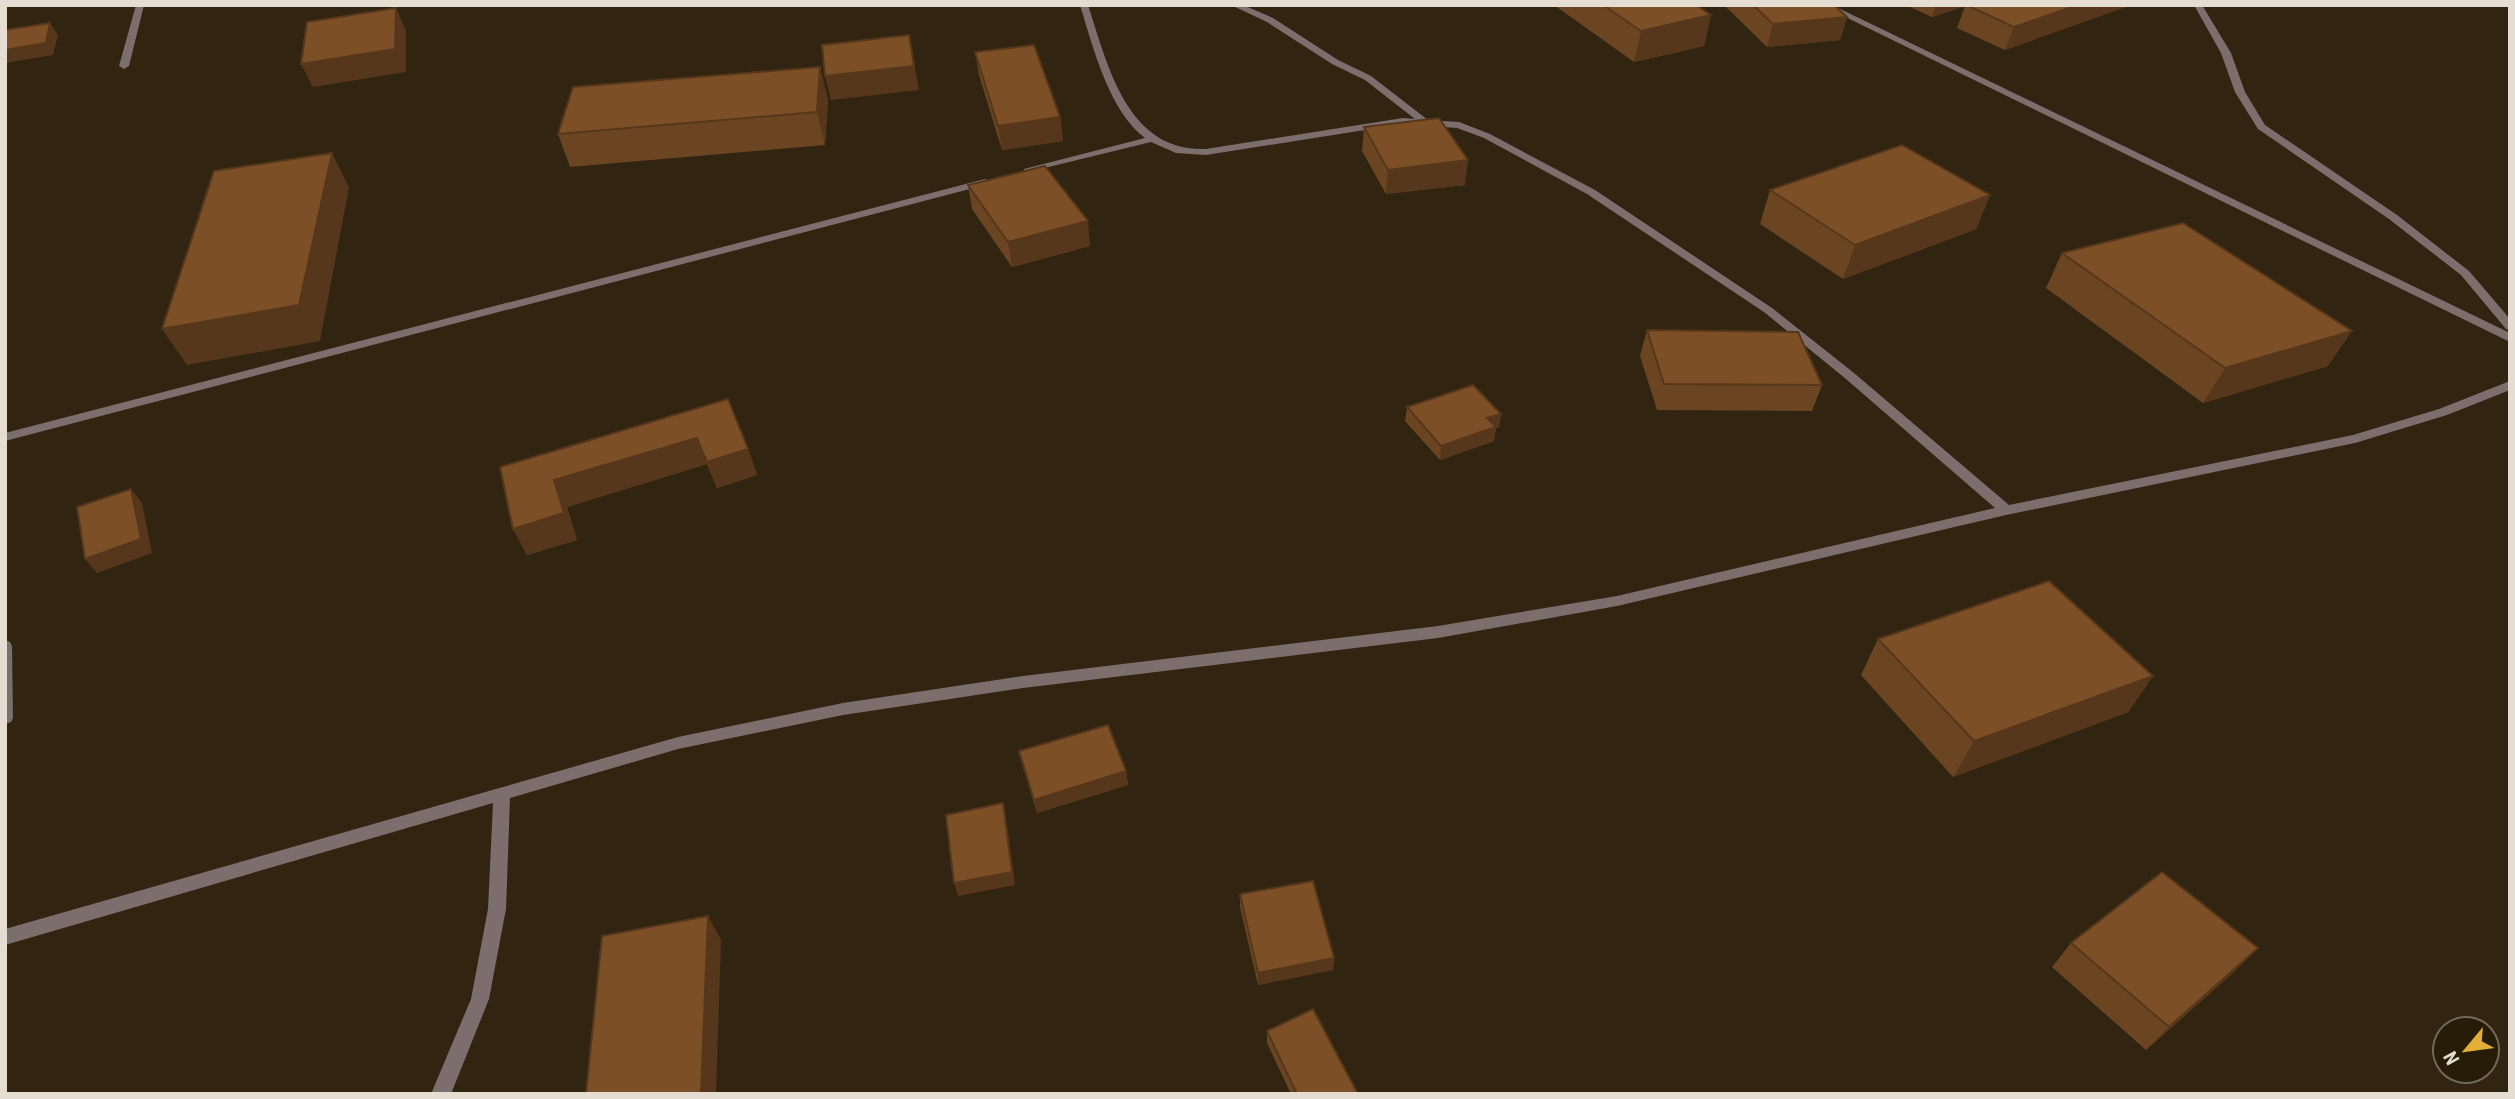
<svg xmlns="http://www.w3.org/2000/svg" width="2515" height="1099" viewBox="0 0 2515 1099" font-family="'Roboto Condensed',sans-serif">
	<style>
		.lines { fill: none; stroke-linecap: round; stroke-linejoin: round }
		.service { fill: #7b6e6d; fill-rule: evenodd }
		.minor { fill: #7b6e6d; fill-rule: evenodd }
		.wall { fill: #6b4422 }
		.shaded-wall { fill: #57371b }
		.building { fill: #7c4f27; stroke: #57371b; stroke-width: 2 }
	</style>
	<rect width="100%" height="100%" fill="#312512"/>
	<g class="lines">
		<path class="service" d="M1821 5H1832L2510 333V342Z"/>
		<path class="minor" d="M136 5H144L129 66 124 69 119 66Z
			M1080 5H1088C1108 66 1127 152 1206 149L1403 118 1415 119 1365 80 1332 64 1267 22 1231 5H1243L1273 18 1338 60 1371 76 1428 120 1459 122 1490 134 1595 190 1772 308 1854 373 2009 505 2353 435 2439 409 2510 381V390L2447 415 2355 443 2006 515 1617 606 1438 638 1023 688 843 715 678 749 510 798 506 909 489 999 451 1094H431L471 999 488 909 493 803 5 945V929L678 737 843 703 1023 676 1438 626 1617 596 1995 508 1846 379 1764 312 1587 194 1484 138 1457 128 1403 124 1206 155 1176 153 1151 142 1024 173V169L1145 138C1109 111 1093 47 1080 5Z
			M2194 5H2202L2231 53 2245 92 2265 125 2397 215 2469 271 2510 319V330L2506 329 2461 275 2389 219 2258 129 2235 92 2221 53Z
			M985 179 990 182 989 184 5 441V433Z
			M5 640 10 642 12 646 13 718 11 722 5 724Z"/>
	</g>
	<path class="wall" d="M1554 5H1696L1711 15 1704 46 1634 62Z
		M1724 5H1834L1847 17 1840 40 1767 47Z
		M1906 5H2131L2005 50 1957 28 1965 6 1932 17Z
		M975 52 1060 117 1063 141 1002 150 979 75Z
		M828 99 825 145 570 167 558 134Z
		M1364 127 1465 185 1386 194 1362 151Z
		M968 185 1090 246 1012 267 972 209Z
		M1770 190 1990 195 1976 229 1843 279 1760 224Z
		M2062 253 2328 366 2203 403 2046 288Z
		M1647 330 1822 385 1812 411 1657 410 1640 356Z
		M728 399 748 449 757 475 717 488 707 464 567 507 577 540 527 555 513 529Z
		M1407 407 1501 414 1499 427 1496 428 1494 441 1440 460 1405 421Z
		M1878 639 2153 676 2128 712 1953 777 1861 675Z
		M1019 751 1126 771 1128 785 1037 813 1022 764Z
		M1240 894 1334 958 1333 970 1258 985 1240 907Z
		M2071 943 2234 972 2146 1050 2052 967Z
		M1267 1031 1358 1094H1291L1267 1043Z"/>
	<path class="shaded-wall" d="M1936 5H1968L1932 17Z
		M2078 5H2131L2005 50 2014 27Z
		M396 8 406 31V72L313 87 301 64Z
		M1711 15 1704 46 1634 62 1641 31Z
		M1847 17 1840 40 1767 47 1773 24Z
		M50 23 58 35 53 55 5 63V50Z
		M909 35 919 90 831 100 825 76Z
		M820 67 828 99 825 145 817 112Z
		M1060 117 1063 141 1002 150 998 126Z
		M332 153 349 187 320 341 187 365 162 329Z
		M1468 160 1465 185 1386 194 1388 170Z
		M1990 195 1976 229 1843 279 1855 245Z
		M1088 221 1090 246 1012 267 1008 242Z
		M2352 331 2328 366 2203 403 2225 368Z
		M1501 414 1499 427 1496 428 1494 441 1440 460 1441 446 1487 418Z
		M697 438 707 464 567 507 577 540 527 555 513 529 554 480Z
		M748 449 757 475 717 488 707 462Z
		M131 489 142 503 152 553 97 573 85 559Z
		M2153 676 2128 712 1953 777 1974 741Z
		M1126 771 1128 785 1037 813 1034 800Z
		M1003 803 1006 817 1015 885 958 896 954 883Z
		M708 916 721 940 716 1094H701Z
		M2258 948 2234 972 2146 1050 2169 1027Z
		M1334 958 1333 970 1258 985V973Z"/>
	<path class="building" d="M1603 5H1696L1711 15 1641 31Z
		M1753 5H1834L1847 17 1773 24Z
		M1966 5H2078L2014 27Z
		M396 8 395 49 301 64 307 22Z
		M50 23 46 43 5 50V30Z
		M909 35 914 66 825 76 822 45Z
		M1034 45 1060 117 998 126 975 52Z
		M820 67 817 112 558 134 573 87Z
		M1439 118 1468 160 1388 170 1364 127Z
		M1902 145 1990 195 1855 245 1770 190Z
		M332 153 299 305 162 329 214 171Z
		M1045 166 1088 221 1008 242 968 185Z
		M2183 223 2352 331 2225 368 2062 253Z
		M1647 330 1798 332 1822 385 1664 384Z
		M1473 385 1501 414 1487 418 1496 427 1441 446 1407 407Z
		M728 399 748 449 707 462 697 438 554 480 564 513 513 529 500 467Z
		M131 489 141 539 85 559 77 507Z
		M2049 581 2153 676 1974 741 1878 639Z
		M1108 725 1126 771 1034 800 1019 751Z
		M1003 803 1012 872 954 883 946 815Z
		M2162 872 2258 948 2169 1027 2071 943Z
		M1313 881 1334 958 1258 973 1240 894Z
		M708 916 701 1094H586L602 936Z
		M1313 1009 1358 1094H1297L1267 1031Z"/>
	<rect width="2515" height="1099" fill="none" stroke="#e5ddd2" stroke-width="14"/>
	<g transform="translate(2466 1050) rotate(241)"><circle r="33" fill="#271c08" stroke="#736959" stroke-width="2"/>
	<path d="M0-5L12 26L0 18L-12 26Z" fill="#e3ae35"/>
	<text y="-10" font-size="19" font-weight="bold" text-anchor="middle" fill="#e5ddd2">N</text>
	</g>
</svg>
